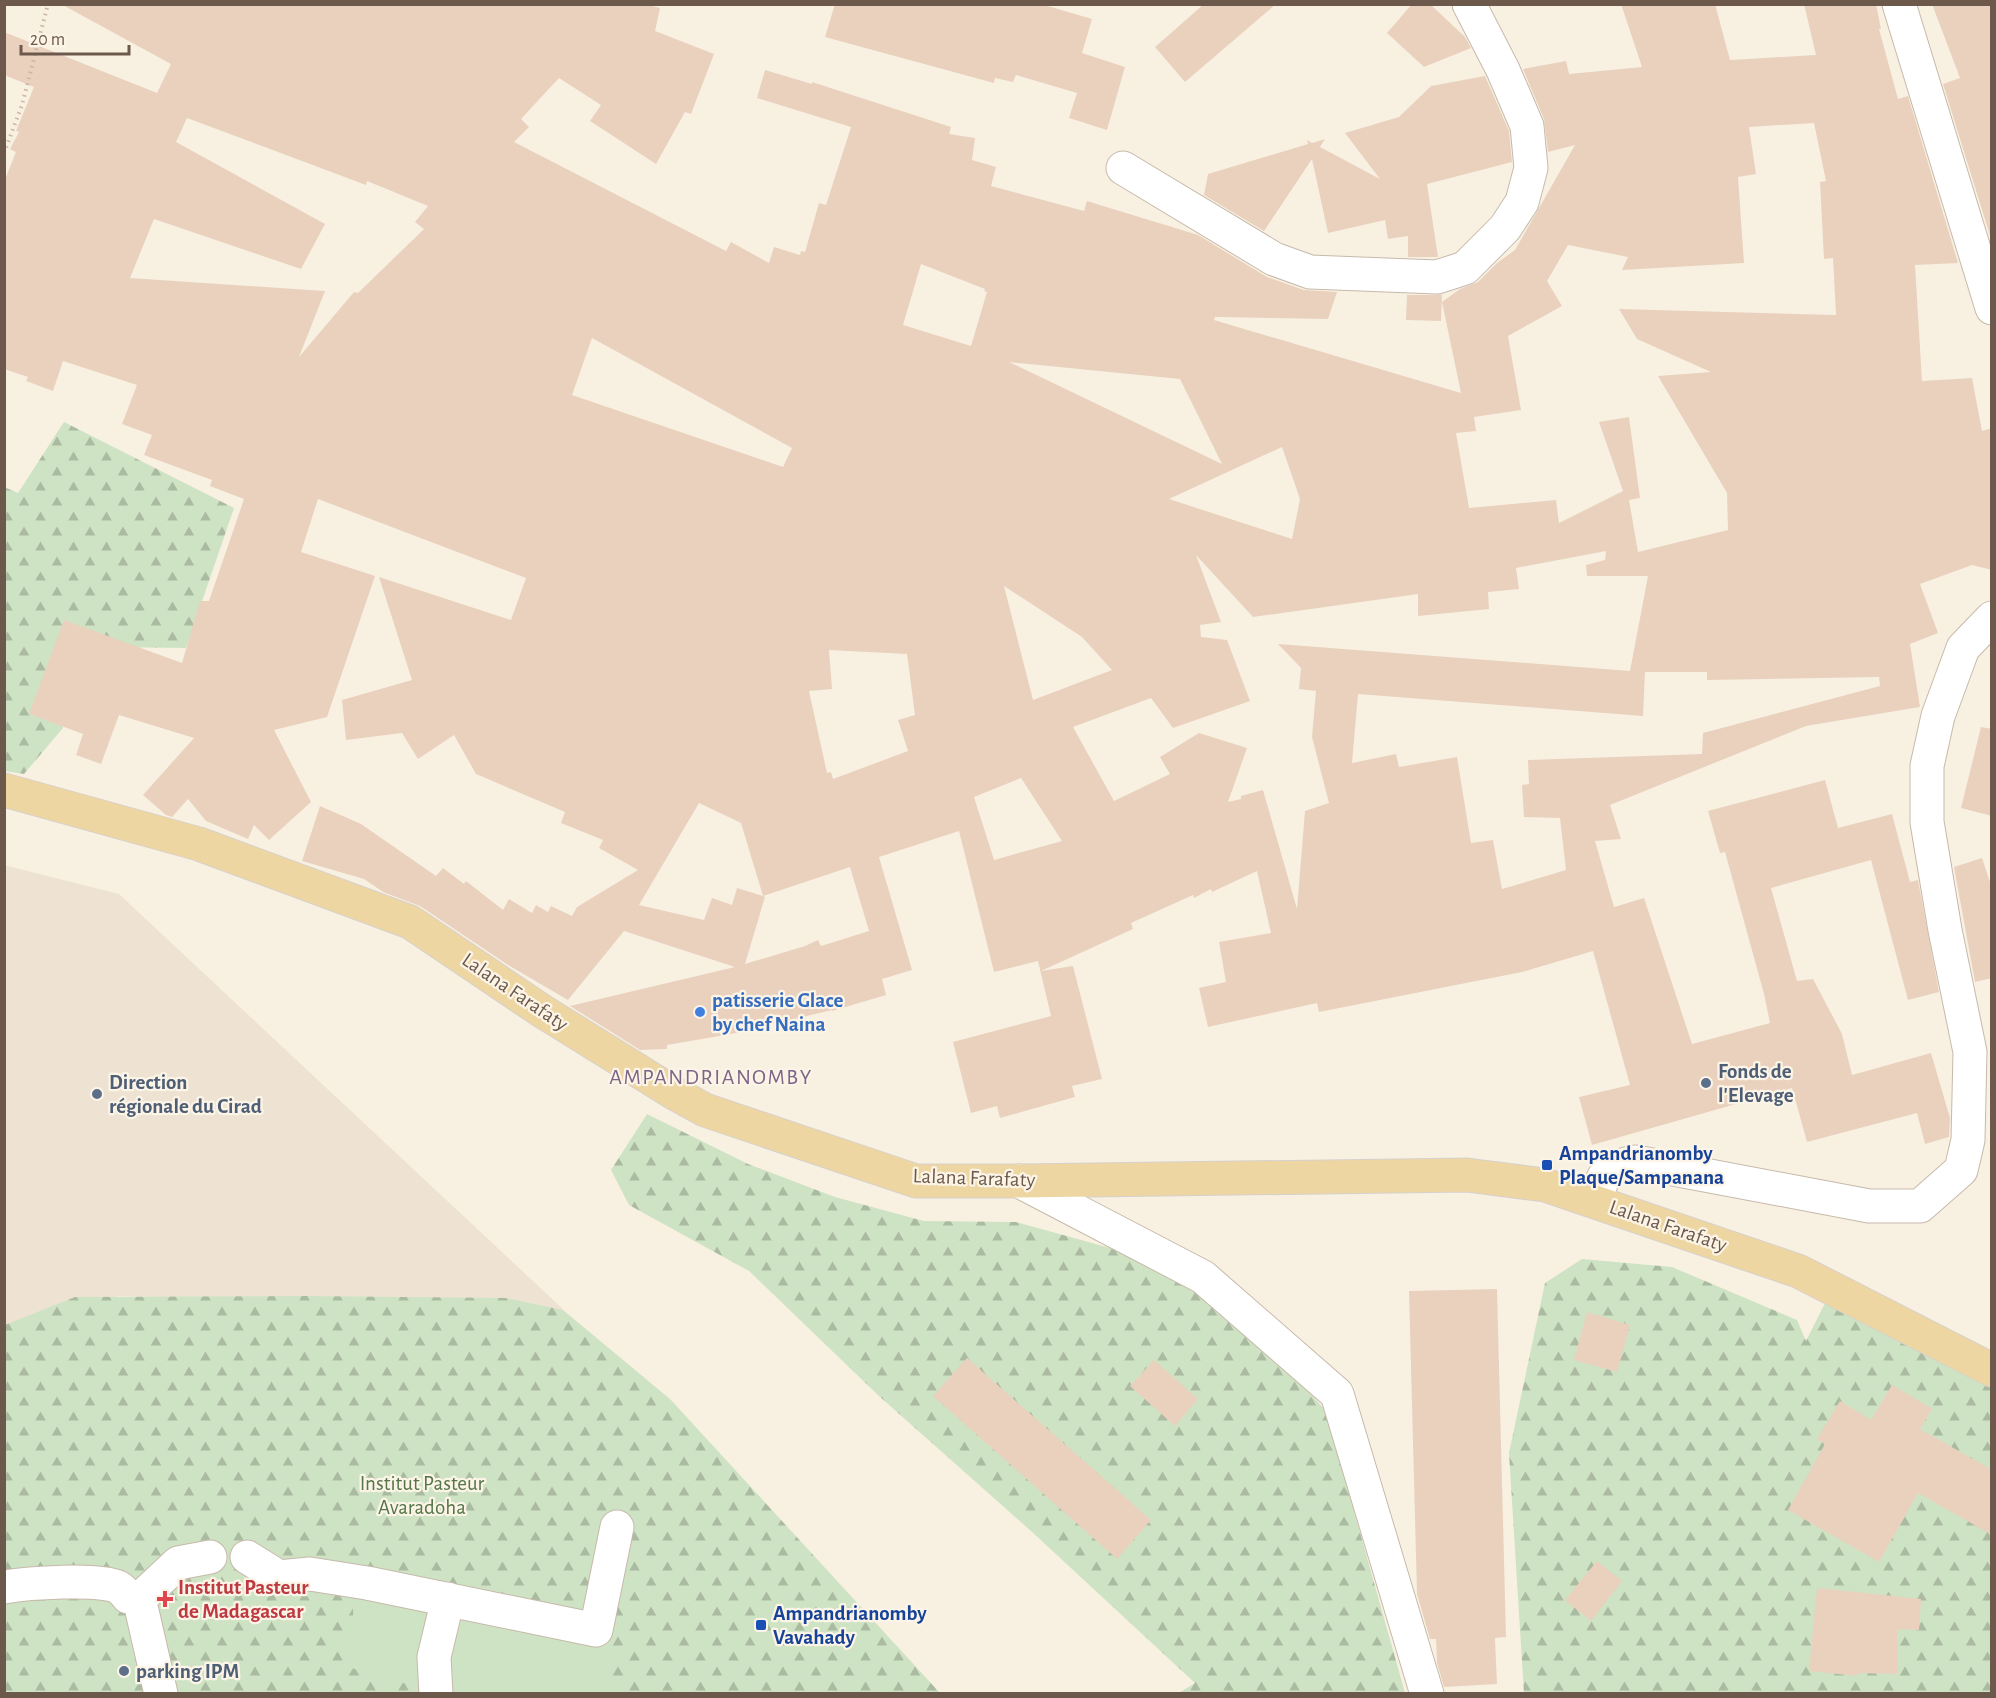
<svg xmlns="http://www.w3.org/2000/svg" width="1996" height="1698" viewBox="0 0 1996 1698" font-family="'Alegreya Sans',sans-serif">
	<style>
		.residential { fill: #eee3d2 }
		.forest { fill: url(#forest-firs) }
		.green { fill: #cee3c3 }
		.building { fill: #e9d1be; fill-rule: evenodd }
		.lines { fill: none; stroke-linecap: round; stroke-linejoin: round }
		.minor-casing { stroke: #c7b9ab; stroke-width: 35 }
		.major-casing { stroke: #d6d1cd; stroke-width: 35 }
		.path { stroke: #cdb5a2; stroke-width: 4; stroke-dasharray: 1.5 4.5; stroke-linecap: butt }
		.minor { stroke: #fff; stroke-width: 33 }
		.major { stroke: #eed6a3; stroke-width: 33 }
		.shop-dot { fill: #3f7fe0; stroke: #fcf5e7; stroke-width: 2 }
		.service-dot { fill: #5c6f8a; stroke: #fcf5e7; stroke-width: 2 }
		.transit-dot { fill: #1a4fb4; stroke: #fcf5e7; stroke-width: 2 }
		.health-dot { fill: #e0444e; stroke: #fcf5e7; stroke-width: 2 }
		.labels { text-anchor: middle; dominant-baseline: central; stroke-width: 4.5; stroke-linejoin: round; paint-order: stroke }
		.street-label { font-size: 21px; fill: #6c594c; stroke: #fcf5e7 }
		.shop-label { font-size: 21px; font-weight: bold; fill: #366cbe; stroke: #fcf5e7; text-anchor: start }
		.service-label { font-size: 21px; font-weight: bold; fill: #4e5e75; stroke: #fcf5e7; text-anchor: start }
		.transit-label { font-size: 21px; font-weight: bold; fill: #164399; stroke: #fcf5e7; text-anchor: start }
		.park-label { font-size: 21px; fill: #547649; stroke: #fcf5e7 }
		.health-label { font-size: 21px; font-weight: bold; fill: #be3a42; stroke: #fcf5e7; text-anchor: start }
		.neighbourhood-label { font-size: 22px; letter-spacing: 1.5px; fill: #7e6588; stroke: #fcf5e7 }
	</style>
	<defs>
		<pattern id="forest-firs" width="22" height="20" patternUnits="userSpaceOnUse" patternTransform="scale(1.5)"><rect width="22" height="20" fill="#cee3c3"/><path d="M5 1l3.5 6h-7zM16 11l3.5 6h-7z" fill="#abbba1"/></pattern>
	</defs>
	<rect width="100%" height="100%" fill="#f8f1e2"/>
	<path class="residential" d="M4 865 119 894 564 1310 119 1296 5 1340Z"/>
	<path class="forest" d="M64 422 234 508 186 648 105 647 55 660 63 728 24 774 5 771 4 487 18 493Z
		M647 1114 748 1164 835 1197 924 1221 1016 1222 1110 1248 1164 1265 1274 1353 1326 1411 1405 1693H1179L1195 1683 1031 1531 879 1396 749 1271 629 1205 611 1170Z
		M1582 1259 1672 1267 1797 1320 1806 1341 1828 1297 1991 1388V1693L1524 1694 1509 1453 1545 1283Z
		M303 1296 506 1298 563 1310 670 1399 940 1693 5 1694V1325L75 1297Z"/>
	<path class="green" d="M352 1594 435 1606 421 1688 341 1665C352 1642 355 1620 352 1594Z
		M456 1605 604 1637 612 1693 444 1694Z"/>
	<path class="building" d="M61 4H645L660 8 655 31 714 54 691 114 685 112 656 164 590 121 601 105 559 78 521 119 529 127 514 142 726 251 731 242 769 263 774 247 800 255 801 251 805 252 819 203 826 205 851 127 757 98 765 70 812 84V82L951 127 949 134 975 138 972 160 996 167 991 186 1084 211 1087 201 1198 235 1267 277 1304 290 1337 292 1328 319 1215 317 1214 320 1461 393 1442 302 1460 289 1478 282 1497 263 1515 250 1575 145 1548 152 1544 119 1523 69 1566 61 1569 74 1642 67 1621 4H1715L1730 60 1816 55 1804 4H1876L1881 29H1879L1898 99 1908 96 1958 263 1915 265 1922 381 1972 378 1982 431 1992 428V570L1972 565 1920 584 1938 633 1910 644 1920 707 1806 726 1610 805 1621 839 1595 841 1614 907 1644 898 1692 1044 1770 1023 1764 994 1725 852 1720 853 1708 811 1825 780 1838 828 1892 814 1910 882 1918 880 1939 992 1908 1000 1871 860 1771 888 1797 981 1813 979 1842 1034 1852 1075 1931 1053 1950 1118 1949 1137 1925 1144 1917 1113 1807 1142 1792 1088 1592 1145 1579 1097 1630 1085 1593 951 1522 972 1319 1012 1317 1003 1208 1027 1199 988 1226 982 1219 942 1271 933 1257 871 1212 892 1211 889 1194 898 1193 895 1131 923 1133 929 1041 971 1073 966 1102 1079 1072 1086 1075 1097 1000 1118 997 1106 971 1113 953 1042 1051 1016 1038 961 994 972 959 831 879 857 912 970 882 979 886 995 832 1011V1010L731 1034 667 1045V1049L640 1050 570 1006 735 967 624 931 568 1000 508 965 420 906 383 892 364 879 302 861 320 806 361 824 436 876 443 868 464 884 466 881 503 910 509 899 532 913 536 905 548 912 551 906 572 916 577 907 638 870 599 848 603 840 561 823 565 812 476 774 454 735 418 759 402 733 346 740 342 700 412 680 379 577 511 620 526 578 318 499 301 552 375 576 327 717 274 730 311 802 269 840 254 825 248 839 206 821 188 799 172 817 166 815 143 795 194 738 119 715 101 764 76 755 83 734 29 714 64 620 182 663 200 601H209L244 499 210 486 212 480 144 455 152 435 122 424 137 385 63 361 53 391 26 381 28 377 4 369V182L16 152 10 149 19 132 16 131 34 87 4 75V32L157 93 171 64ZM187 118 366 185 367 181 428 206 415 222 424 229 358 293 354 292 299 357 325 291 130 278 154 219 301 269 325 224 176 142ZM1814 123 1826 181 1820 182 1824 259 1833 258 1836 315 1619 309 1637 339 1711 372 1658 376 1727 493 1728 530 1638 552 1629 500 1640 498 1629 417 1599 422 1623 491 1559 523 1556 500 1469 508 1456 433 1476 431 1474 417 1521 410 1508 336 1562 306 1547 281 1568 245 1628 257 1622 270 1744 263 1738 177 1756 174 1749 127ZM921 264 985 289 984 291 987 292 971 346 903 325ZM592 338 792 448 783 467 572 395ZM1009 362 1180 379 1222 464ZM1282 447 1300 499 1292 539 1169 499ZM1606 551 1605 560 1586 565 1587 576H1648L1630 671 1278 644 1301 668 1299 689 1316 691 1312 737 1329 803 1305 811 1297 909 1263 790 1241 796V799L1228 802 1247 748 1199 733 1160 757 1170 774 1114 801 1073 727 1151 698 1173 728 1250 701 1227 640 1201 637 1200 625 1221 622 1196 555 1253 617 1418 594V616L1489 609 1488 592 1519 589 1516 568ZM1004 586 1082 637 1112 670 1033 700ZM829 650 907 654 915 715 898 720 908 751 833 779 831 772 827 773 809 691 832 689ZM1645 672H1707V680L1879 677 1880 686 1703 733 1702 754 1528 760 1529 784 1522 785 1524 817 1560 818 1566 870 1502 889 1493 840 1471 843 1457 757 1399 767 1396 754 1352 763 1358 694 1643 716ZM1021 778 1062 841 994 860 974 797ZM699 803 741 823 763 896 737 888 732 905 712 898 704 920 639 905ZM850 867 869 931 821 946 818 940 805 946 745 964 765 897 763 896Z
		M835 4H1041L1092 19 1082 53 1125 67 1107 130 1069 118 1077 93 1016 75 1013 82 995 78 994 83 825 37Z
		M1204 4H1276L1185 82 1155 47Z
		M1412 4H1430L1465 37 1471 48 1424 67 1387 33Z
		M1932 4H1992V242L1943 84 1960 78Z
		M1485 76 1509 131 1512 162 1427 184 1438 257H1408V236L1388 239 1385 220 1328 233 1312 159 1264 231 1204 195 1208 174 1308 144 1307 140 1312 143 1325 139 1320 147 1380 179 1345 133 1399 117 1431 86Z
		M1407 295H1442L1441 321 1406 320Z
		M1981 727 1992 729V816L1961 808Z
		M1982 858 1992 888V978L1975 982 1954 867Z
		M1497 1289 1506 1637 1495 1638 1497 1684 1444 1687 1437 1663 1436 1639H1430L1417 1594 1409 1291Z
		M1587 1312 1630 1325 1617 1372 1574 1360Z
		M967 1358 1151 1520 1117 1559 933 1396Z
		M1154 1360 1198 1399 1175 1426 1130 1386Z
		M1892 1385 1932 1409 1920 1429 1992 1470V1535L1918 1493 1879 1562 1788 1510 1825 1444 1817 1439 1840 1401 1871 1420Z
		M1597 1561 1622 1581 1591 1621 1565 1600Z
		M1817 1588 1921 1599 1919 1630 1897 1629V1674L1858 1673V1676L1809 1671Z"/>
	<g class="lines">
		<defs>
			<path id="minor" d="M1899 4 1992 308
				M1123 168 1274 259 1310 272 1437 277 1465 268 1505 228 1522 202 1531 168 1527 126 1503 70 1469 4
				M1019 1181 1203 1277 1337 1394 1427 1694
				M1597 1202C1602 1171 1606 1168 1636 1162L1869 1206H1920L1961 1170 1968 1140 1970 1052 1945 930 1927 822V766L1938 716 1963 648 1992 618
				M247 1557 279 1577 310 1574 367 1583 596 1630 617 1527
				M4 1587C28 1583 98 1578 118 1587 123 1590 125 1593 128 1597
				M145 1594 178 1563 210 1557
				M142 1611 161 1694
				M436 1694 434 1657 448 1599"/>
			<path id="major" d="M4 790 199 844 410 922 542 1011 674 1093 705 1110 916 1181H1019L1467 1175 1545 1185 1798 1271 1992 1370"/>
		</defs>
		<use href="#minor" class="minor-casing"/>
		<use href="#major" class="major-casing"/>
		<path class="path" d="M4 153 22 105 48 4"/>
		<use href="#minor" class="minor"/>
		<use href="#major" class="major"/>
	</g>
	<circle class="shop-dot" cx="700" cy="1012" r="6"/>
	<g class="service-dot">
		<circle cx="1706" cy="1083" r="6"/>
		<circle cx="97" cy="1094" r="6"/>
		<circle cx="124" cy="1671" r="6"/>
	</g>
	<g class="transit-dot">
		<rect x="1541" y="1159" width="12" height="12" rx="3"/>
		<rect x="755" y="1619" width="12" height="12" rx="3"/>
	</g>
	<path class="health-dot" d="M162 1590h6v6h6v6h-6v6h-6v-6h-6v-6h6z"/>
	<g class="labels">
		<g class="street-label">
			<text transform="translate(515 992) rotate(34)">Lalana Farafaty</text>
			<text transform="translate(974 1178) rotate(2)">Lalana Farafaty</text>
			<text transform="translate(1668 1226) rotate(19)">Lalana Farafaty</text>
		</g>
		<g class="shop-label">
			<text x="712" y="1000">patisserie Glace<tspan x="712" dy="24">by chef Naina</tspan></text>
		</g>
		<g class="service-label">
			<text x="1718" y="1071">Fonds de<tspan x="1718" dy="24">l'Elevage</tspan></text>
			<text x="109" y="1082">Direction<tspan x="109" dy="24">régionale du Cirad</tspan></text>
			<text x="136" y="1671">parking IPM</text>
		</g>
		<g class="transit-label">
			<text x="1559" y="1153">Ampandrianomby<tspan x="1559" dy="24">Plaque/Sampanana</tspan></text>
			<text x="773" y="1613">Ampandrianomby<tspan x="773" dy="24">Vavahady</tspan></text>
		</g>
		<g class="park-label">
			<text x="422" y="1483">Institut Pasteur<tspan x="422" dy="24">Avaradoha</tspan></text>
		</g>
		<g class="health-label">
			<text x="178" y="1587">Institut Pasteur<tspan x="178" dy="24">de Madagascar</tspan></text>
		</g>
		<g class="neighbourhood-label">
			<text x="711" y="1077">AMPANDRIANOMBY</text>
		</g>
	</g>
	<rect width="1996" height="1698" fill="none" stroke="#6c594c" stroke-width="12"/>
	<path d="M21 45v9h108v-9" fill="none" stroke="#6c594c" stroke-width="3"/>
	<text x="30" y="45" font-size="18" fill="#6c594c" stroke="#fcf5e7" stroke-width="4.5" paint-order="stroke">20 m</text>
</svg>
